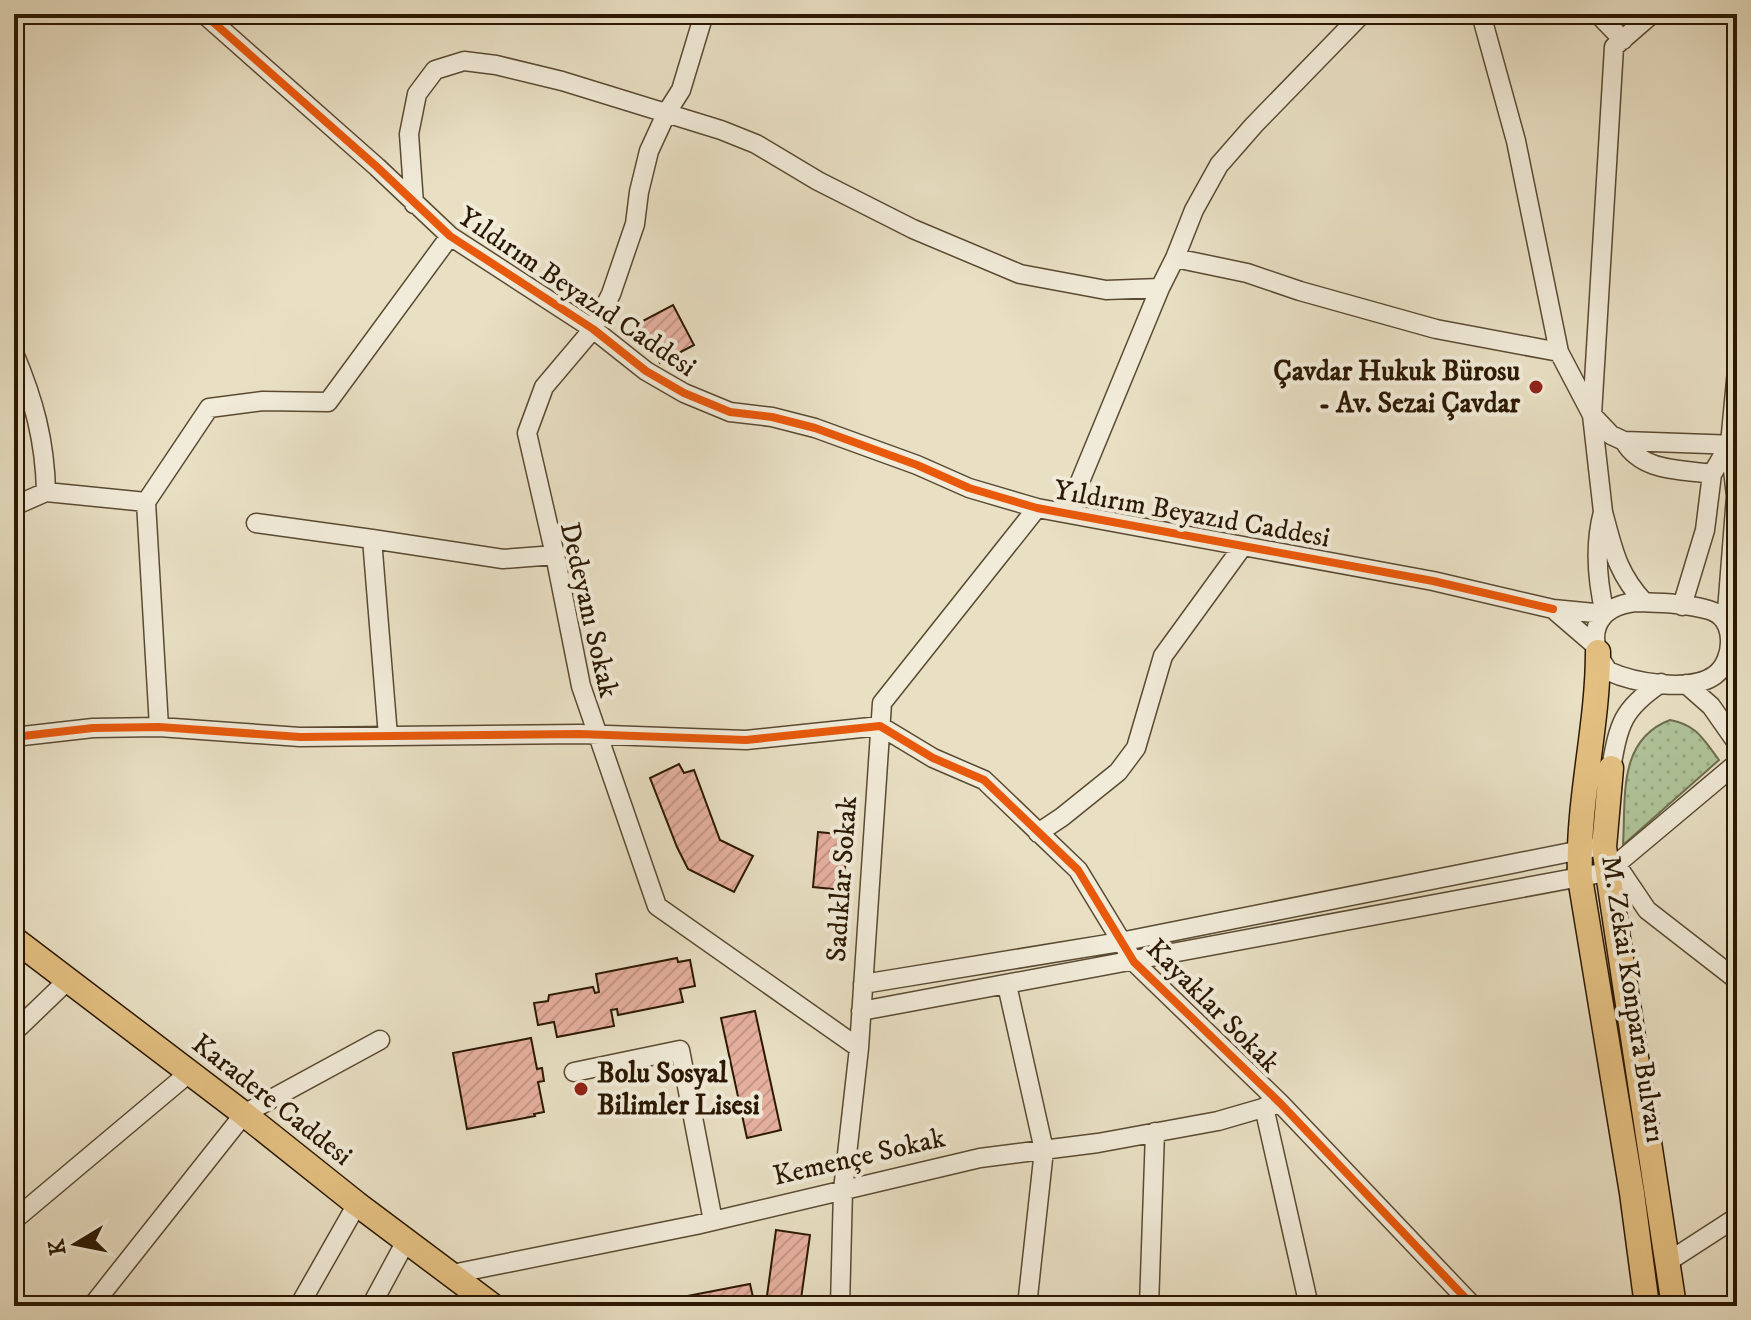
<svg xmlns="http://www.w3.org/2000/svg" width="1751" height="1320" viewBox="0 0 1751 1320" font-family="'IM FELL DW Pica',serif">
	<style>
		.park { fill: url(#park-dots); stroke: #6e6e4e; stroke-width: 2 }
		.building { fill: url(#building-hatch); stroke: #2b1802; stroke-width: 2 }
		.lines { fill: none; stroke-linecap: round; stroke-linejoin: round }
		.minor-casing { stroke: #5a4a32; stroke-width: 21 }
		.major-casing { stroke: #2b1802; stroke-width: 27 }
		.minor { stroke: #f1ebd9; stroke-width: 18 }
		.major { stroke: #e4c082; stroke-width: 24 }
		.cycleway-casing { stroke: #f1ebd9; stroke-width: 13 }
		.cycleway { stroke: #e8590c; stroke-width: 8 }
		.poi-dot { fill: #8f2418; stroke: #f1ebd9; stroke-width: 3 }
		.labels { text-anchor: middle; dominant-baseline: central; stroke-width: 8; stroke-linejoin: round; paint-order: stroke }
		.street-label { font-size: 28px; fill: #2b1802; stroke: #f1ebd9 }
		.poi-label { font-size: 28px; font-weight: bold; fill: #2b1802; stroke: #f1ebd9; text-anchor: end }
	</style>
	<defs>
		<pattern id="park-dots" width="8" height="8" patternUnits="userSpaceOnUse" patternTransform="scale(2)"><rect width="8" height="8" fill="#b0c399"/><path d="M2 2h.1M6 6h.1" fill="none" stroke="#98a782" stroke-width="1.8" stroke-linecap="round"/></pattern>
		<pattern id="building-hatch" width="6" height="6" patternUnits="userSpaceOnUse" patternTransform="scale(2)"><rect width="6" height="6" fill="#e7b1a0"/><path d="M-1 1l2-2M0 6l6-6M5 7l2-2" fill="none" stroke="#c69888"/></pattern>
	</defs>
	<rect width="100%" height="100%" fill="#e9e0c4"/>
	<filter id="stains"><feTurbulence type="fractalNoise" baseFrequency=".0025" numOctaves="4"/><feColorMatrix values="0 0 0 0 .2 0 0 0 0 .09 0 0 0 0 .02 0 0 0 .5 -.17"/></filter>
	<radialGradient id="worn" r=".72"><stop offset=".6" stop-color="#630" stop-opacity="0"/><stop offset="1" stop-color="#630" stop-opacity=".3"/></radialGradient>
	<path class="park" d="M1670 720C1697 725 1703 739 1719 760L1623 845C1626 798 1617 740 1670 720Z"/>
	<path class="building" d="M673 305 694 345 660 363 639 323Z
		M679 764 684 773 694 770 720 840 753 856 734 892 688 869 677 847 650 778Z
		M818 832 848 835 843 890 813 887Z
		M677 958 678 962 690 960 695 986 680 989 683 1002 618 1015 617 1009 611 1010 614 1026 557 1037 554 1022 538 1025 534 1003 548 1001 549 995 593 987 595 993 599 992 596 974Z
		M755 1011 781 1130 747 1138 721 1018Z
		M531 1038 537 1069 542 1068 544 1081 538 1082 544 1112 534 1114 535 1116 467 1129 453 1053Z
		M776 1230 810 1235 800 1306 766 1303Z
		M750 1284 755 1306H684L682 1297Z"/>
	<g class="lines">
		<defs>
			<path id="minor" d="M204 14 377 167 450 236 593 329 646 371 684 393 730 412 772 417 815 428 917 465 969 488 1037 508 1433 581 1553 609
				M704 14 681 90 667 112 649 151 639 192 635 224 611 294 593 329 544 387 527 433 555 555 581 686 657 906 859 1048
				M1481 14 1516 141 1559 352 1592 415 1611 435 1624 441 1737 445
				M1598 14 1623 40
				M14 17 16 14
				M414 204 409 134 417 94 435 70 464 61 496 65 562 81 721 130 756 144 818 181 913 229 1020 274 1106 290 1160 288
				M1175 258 1247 273 1300 291 1436 329 1559 352
				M14 353C34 400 45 441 46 492L146 502 159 727
				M1624 441C1642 472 1679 469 1712 474
				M146 502 209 408 263 401 328 402 450 236
				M14 506 46 492
				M1603 512 1592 415 1614 47 1652 14
				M1067 513 1160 288 1175 258 1194 210 1219 165 1254 125 1362 14
				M256 523 372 539
				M1635 602C1659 603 1686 603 1709 610 1737 618 1735 660 1715 675 1691 693 1634 683 1608 671 1584 638 1594 607 1635 602Z
				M1682 606 1705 530 1712 474 1730 444
				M1726 624 1736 496 1730 444 1737 370
				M1596 646 1553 609 1605 614C1597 580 1594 546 1603 512 1613 549 1617 573 1644 602
				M1686 684 1711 706 1737 743
				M388 736 372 539 503 559 555 555
				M14 737 93 728 159 727 300 737 580 734 746 740 880 726 933 758 984 780 1078 870 1134 962 1280 1103 1473 1306
				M1611 768C1619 724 1622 709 1661 683
				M1038 833 1062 817 1118 772 1136 748 1163 656 1243 546
				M1616 864 1647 910 1737 980
				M863 984 1120 942 1591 848
				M1007 985 1044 1150 1027 1306
				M861 1011 1607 872 1737 763
				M14 1032 68 980
				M574 1072 680 1050 713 1221
				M1264 1107 1309 1306
				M14 1220 189 1073
				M1669 1261 1737 1217
				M452 1274 696 1225 980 1158 1098 1143 1218 1121 1280 1103
				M92 1306 244 1114 380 1040
				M299 1306 357 1204
				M371 1306 406 1241
				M840 1306 843 1190 859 1048 882 703 1037 508
				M1149 1306 1155 1132"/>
			<path id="major" d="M1598 652C1598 728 1577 802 1580 878L1632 1193 1647 1306
				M1611 768 1604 847 1674 1306
				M14 939 244 1114 357 1204 493 1306"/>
		</defs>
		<use href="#minor" class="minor-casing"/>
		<use href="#major" class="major-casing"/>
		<use href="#minor" class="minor"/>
		<use href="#major" class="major"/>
		<defs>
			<path id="cycleway" d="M204 14 377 167 450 236 593 329 646 371 684 393 730 412 772 417 815 428 917 465 969 488 1037 508 1433 581 1553 609
				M14 737 93 728 159 727 300 737 580 734 746 740 880 726 933 758 984 780 1078 870 1134 962 1280 1103 1473 1306"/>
		</defs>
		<use href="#cycleway" class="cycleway-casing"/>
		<use href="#cycleway" class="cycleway"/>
	</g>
	<g class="poi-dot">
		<circle cx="1536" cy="387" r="8"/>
		<circle cx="581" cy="1089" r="8"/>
	</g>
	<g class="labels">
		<g class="street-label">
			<text transform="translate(577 292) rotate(34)">Yıldırım Beyazıd Caddesi</text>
			<text transform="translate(1192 514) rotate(10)">Yıldırım Beyazıd Caddesi</text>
			<text transform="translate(589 610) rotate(77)">Dedeyanı Sokak</text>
			<text transform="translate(842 879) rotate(-86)">Sadıklar Sokak</text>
			<text transform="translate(1633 999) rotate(81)">M. Zekai Konpara Bulvarı</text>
			<text transform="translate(1213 1006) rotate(45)">Kayaklar Sokak</text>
			<text transform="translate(272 1100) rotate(38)">Karadere Caddesi</text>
			<text transform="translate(859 1157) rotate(-13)">Kemençe Sokak</text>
		</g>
		<g class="poi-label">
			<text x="1520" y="371">Çavdar Hukuk Bürosu<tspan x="1520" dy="32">- Av. Sezai Çavdar</tspan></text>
			<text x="597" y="1073" text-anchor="start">Bolu Sosyal<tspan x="597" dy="32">Bilimler Lisesi</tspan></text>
		</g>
	</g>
	<rect width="1751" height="1320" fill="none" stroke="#e9e0c4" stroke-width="48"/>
	<rect x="16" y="16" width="1719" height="1288" fill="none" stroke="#2b1802" stroke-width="4"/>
	<rect x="24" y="24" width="1703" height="1272" fill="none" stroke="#2b1802" stroke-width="2"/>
	<g transform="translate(76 1244) rotate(260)" stroke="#f1ebd9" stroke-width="6" paint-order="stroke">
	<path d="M0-6L14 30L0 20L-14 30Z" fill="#2b1802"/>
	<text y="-12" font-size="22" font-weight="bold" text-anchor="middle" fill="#2b1802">K</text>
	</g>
	<rect width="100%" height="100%" filter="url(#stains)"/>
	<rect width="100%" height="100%" fill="url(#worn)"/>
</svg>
